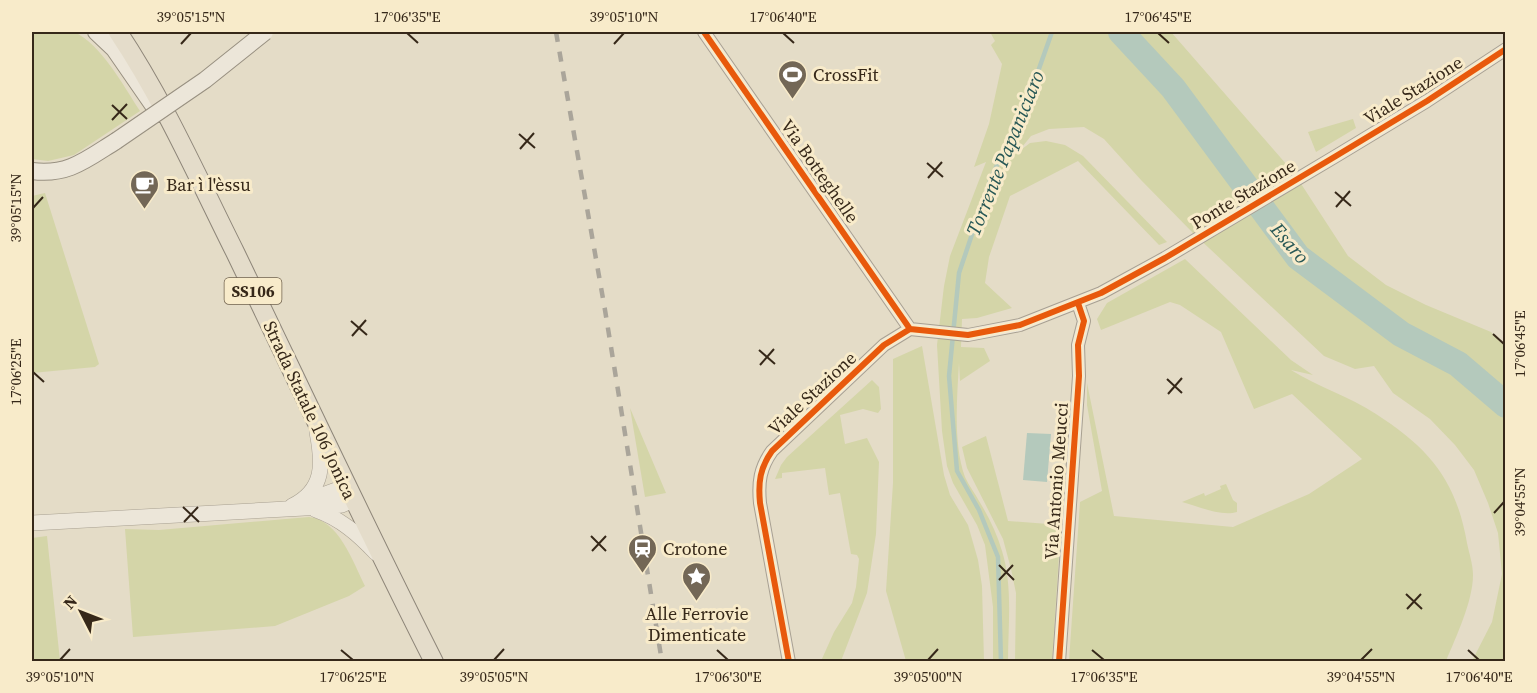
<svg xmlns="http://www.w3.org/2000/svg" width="1537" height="693" viewBox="0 0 1537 693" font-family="'Source Serif 4',serif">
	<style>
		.green { fill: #d4d5a8 }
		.water { fill: #b4c9bc }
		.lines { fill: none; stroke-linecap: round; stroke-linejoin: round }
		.stream { stroke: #b4c9bc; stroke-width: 4.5 }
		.river { stroke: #b4c9bc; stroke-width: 26 }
		.minor-casing { stroke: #a8a091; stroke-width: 14 }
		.tertiary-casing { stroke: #a8a091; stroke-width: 16 }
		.secondary-casing { stroke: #989081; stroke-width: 18 }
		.primary-casing { stroke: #8d8578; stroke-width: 20 }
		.minor { stroke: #ece6d9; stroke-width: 12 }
		.tertiary { stroke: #ece6d9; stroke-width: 15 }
		.secondary { stroke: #ece6d9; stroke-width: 16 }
		.primary { stroke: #e4dcca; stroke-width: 18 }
		.rail { stroke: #aaa59a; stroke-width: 4.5; stroke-dasharray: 10 10; stroke-linecap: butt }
		.secondary-bridge-casing { stroke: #989081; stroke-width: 18; stroke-linecap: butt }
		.secondary-bridge { stroke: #ece6d9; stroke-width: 16 }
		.cycleway-casing { stroke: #f8ebca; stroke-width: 10 }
		.cycleway { stroke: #e8590c; stroke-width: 6 }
		.ticks { fill: none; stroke: #362819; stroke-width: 2 }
		.labels { text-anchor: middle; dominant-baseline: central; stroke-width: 6; stroke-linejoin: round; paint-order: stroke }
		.shield { fill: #f8ebca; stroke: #70624e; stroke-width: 1.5 }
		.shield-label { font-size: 16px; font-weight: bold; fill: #362819 }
		.poi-label { font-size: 18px; fill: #362819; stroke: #f8ebca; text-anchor: start }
		.street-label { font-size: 18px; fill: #362819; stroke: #f8ebca }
		.water-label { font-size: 20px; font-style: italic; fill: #275755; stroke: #f8ebca }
		.neatline { fill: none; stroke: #362819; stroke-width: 2 }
		.ticks-label { font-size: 15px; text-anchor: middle; fill: #362819 }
	</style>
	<rect width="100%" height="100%" fill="#e4dcc7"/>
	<path class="green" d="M32 32H74C101 44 123 85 140 111L74 155 48 161 32 159Z
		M990 32H1171L1294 173 1348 256 1386 285 1426 305 1491 332 1505 346V661H1472L1492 622 1502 574 1498 533 1488 503 1474 470 1455 445 1430 419 1393 393 1374 366 1355 369 1324 356 1193 233 1141 180 1104 139 1084 127 1049 129 1031 136 1018 152 1030 143 1046 141 1065 145 1083 156 1167 242 1159 245 1078 161 1010 196 989 257 985 283 1012 308 977 318 962 319 961 347 984 348 990 361 960 381 959 363C957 398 953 444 965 477 969 486 975 493 979 501 989 517 997 534 1002 551 1013 586 1008 626 1008 661H993V607L985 545 977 525 953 483 947 466 942 431 937 345 944 286 950 256 986 162 974 167 989 124 1002 64 991 45 995 41Z
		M1353 119 1356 128 1316 152 1308 132Z
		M45 193 99 364 95 367 32 373V196Z
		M1185 259 1291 360 1313 375 1291 370C1318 387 1349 396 1376 414 1429 448 1456 480 1467 543 1469 553 1473 564 1473 575 1473 601 1456 637 1446 661H1069L1080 502 1102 491 1087 405V383L1114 516 1233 527 1309 494 1362 459 1292 394 1254 409 1221 332 1180 305 1170 302 1101 330 1097 319 1107 303Z
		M922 346 944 475 950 495 968 525 978 560 982 586 984 661H906L886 591 893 483V359Z
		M872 380 879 387 881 409 878 413 863 409 840 415 845 444 867 438 879 462 876 534 867 593 841 661H821L834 632 852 603 856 587 859 559 857 555 851 554 840 493 829 495 825 468 782 473V478L775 479 781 465 787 457Z
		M630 408 666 493 645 497Z
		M986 436 1008 521 1061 525 1052 661H1015L1016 593 1011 569 1003 539 967 468 962 447Z
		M1226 484 1233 500 1237 503V512C1221 517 1198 506 1182 502L1204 493 1205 496 1221 489 1220 486Z
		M309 517C339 520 353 562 365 586L349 596 275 626 133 637 125 529 159 530Z
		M47 536 60 661H32V538Z"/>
	<path class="water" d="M1027 433 1051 434 1047 482 1023 480Z"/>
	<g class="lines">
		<path class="stream" d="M1001 662 998 557 979 510 957 471 949 376 959 273 991 178 1030 94 1052 32"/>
		<path class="river" d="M1121 32 1173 88 1298 257 1401 334 1458 364 1506 405"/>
		<defs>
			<path id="minor" d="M704 32 910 329
				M789 662 760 503C758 482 760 468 772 451L884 345 910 329 968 335 1020 325 1101 293 1165 258 1336 156 1427 101 1506 49
				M1059 662 1079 376 1078 345 1084 321 1078 303"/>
			<path id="tertiary" d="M306 501 336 490 349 492
				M292 506C325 490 323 463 317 432
				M316 510C341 519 358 534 376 553
				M32 523 323 507 342 505 353 500"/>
			<path id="secondary" d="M96 32 114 49 159 114
				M32 171C68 176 87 159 116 141"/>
			<path id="primary" d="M118 32C164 101 198 178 235 252 301 389 365 526 434 662"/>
		</defs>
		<use href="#minor" class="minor-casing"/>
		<use href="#tertiary" class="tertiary-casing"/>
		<use href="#secondary" class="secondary-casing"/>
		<use href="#primary" class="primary-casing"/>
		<use href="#minor" class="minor"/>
		<use href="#tertiary" class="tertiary"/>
		<use href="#secondary" class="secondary"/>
		<use href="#primary" class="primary"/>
		<path class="rail" d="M556 32 605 310 662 662"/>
		<defs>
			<path id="secondary-bridge" d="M116 141 205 80 265 32"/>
		</defs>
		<use href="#secondary-bridge" class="secondary-bridge-casing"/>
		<use href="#secondary-bridge" class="secondary-bridge"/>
		<defs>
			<path id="cycleway" d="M704 32 910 329
				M789 662 760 503C758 482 760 468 772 451L884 345 910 329 968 335 1020 325 1101 293 1165 258 1336 156 1427 101 1506 49
				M1059 662 1079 376 1078 345 1084 321 1078 303"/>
		</defs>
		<use href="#cycleway" class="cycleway-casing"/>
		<use href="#cycleway" class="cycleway"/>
	</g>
	<path class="ticks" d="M407 33 418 43M783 33 794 43M1158 33 1169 43M181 44 191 33M614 44 624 33M112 105 127 119M112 120 127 104M519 134 535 148M520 149 534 133M927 163 943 177M928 178 942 162M1335 192 1351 206M1336 207 1350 191M33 208 43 197M351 321 367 335M1493 334 1504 344M352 336 366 320M759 350 775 364M760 365 774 349M33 372 44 382M1167 379 1182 393M1168 394 1182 378M183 507 199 522M1494 513 1504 502M184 522 198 507M591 536 606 551M592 551 606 536M999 565 1014 580M999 580 1013 565M1406 594 1422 609M1407 609 1421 594M341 650 353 660M717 650 728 660M1092 650 1104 660M1468 650 1479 660M60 660 70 649M494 660 504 649M928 660 938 649M1361 660 1372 649"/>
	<defs>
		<symbol id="stadium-pin" viewBox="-11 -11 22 30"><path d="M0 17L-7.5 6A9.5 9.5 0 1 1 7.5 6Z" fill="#736756" stroke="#f8ebca"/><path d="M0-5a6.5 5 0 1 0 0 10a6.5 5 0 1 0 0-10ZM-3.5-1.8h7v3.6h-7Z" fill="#fff"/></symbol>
		<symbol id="cafe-pin" viewBox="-11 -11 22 30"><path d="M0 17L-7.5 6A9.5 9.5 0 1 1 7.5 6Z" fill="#736756" stroke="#f8ebca"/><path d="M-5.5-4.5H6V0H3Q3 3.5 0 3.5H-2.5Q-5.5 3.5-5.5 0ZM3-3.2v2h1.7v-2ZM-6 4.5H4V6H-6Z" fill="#fff"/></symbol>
		<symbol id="station-pin" viewBox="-11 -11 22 30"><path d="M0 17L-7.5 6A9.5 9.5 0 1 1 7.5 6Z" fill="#736756" stroke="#f8ebca"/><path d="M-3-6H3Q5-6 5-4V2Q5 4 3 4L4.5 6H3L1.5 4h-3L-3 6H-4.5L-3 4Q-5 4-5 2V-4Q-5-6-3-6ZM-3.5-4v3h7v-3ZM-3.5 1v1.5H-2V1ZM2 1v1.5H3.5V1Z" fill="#fff"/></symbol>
		<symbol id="sight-pin" viewBox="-11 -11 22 30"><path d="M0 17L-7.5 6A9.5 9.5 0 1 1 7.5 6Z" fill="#736756" stroke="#f8ebca"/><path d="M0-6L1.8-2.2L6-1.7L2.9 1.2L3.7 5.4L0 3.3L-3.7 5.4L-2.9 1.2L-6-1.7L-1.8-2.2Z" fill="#fff"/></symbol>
	</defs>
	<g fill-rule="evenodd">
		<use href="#stadium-pin" x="776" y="58" width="33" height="45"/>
		<use href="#cafe-pin" x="128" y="168" width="33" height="45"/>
		<use href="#station-pin" x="626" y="532" width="33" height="45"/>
		<use href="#sight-pin" x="680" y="560" width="33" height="45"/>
	</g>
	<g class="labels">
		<rect class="shield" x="224.5" y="278" width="57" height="26" rx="4.5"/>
		<g class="shield-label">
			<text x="253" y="291">SS106</text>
		</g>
		<g class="poi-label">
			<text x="813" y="74">CrossFit</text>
			<text x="166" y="184">Bar ì l'èssu</text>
			<text x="663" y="548">Crotone</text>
			<text x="697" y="613" text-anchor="middle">Alle Ferrovie<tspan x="697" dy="21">Dimenticate</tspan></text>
		</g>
		<g class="street-label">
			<text transform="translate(1413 90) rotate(-32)">Viale Stazione</text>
			<text transform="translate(820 171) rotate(55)">Via Botteghelle</text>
			<text transform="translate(1243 194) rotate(-31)">Ponte Stazione</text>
			<text transform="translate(812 393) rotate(-43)">Viale Stazione</text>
			<text transform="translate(310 410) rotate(65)">Strada Statale 106 Jonica</text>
			<text transform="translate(1056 481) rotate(-86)">Via Antonio Meucci</text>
		</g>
		<g class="water-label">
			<text transform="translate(1005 153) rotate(-68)">Torrente Papaniciaro</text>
			<text transform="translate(1290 243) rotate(49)">Esaro</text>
		</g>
	</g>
	<rect width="1537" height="693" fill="none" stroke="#f8ebca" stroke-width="66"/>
	<g transform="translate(81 612) rotate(312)" stroke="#f8ebca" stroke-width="4.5" paint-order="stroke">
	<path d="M0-4.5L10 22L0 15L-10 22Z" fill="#362819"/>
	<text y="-9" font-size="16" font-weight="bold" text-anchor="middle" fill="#362819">N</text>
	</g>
	<rect x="33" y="33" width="1471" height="627" class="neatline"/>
	<g class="ticks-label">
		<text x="191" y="22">39°05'15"N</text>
		<text x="407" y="22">17°06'35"E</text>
		<text x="624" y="22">39°05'10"N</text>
		<text x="783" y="22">17°06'40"E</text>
		<text x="1158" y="22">17°06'45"E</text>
		<text transform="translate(16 208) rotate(-90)" y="5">39°05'15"N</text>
		<text transform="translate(1520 344) rotate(-90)" y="5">17°06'45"E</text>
		<text transform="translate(16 372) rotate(-90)" y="5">17°06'25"E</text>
		<text transform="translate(1520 502) rotate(-90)" y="5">39°04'55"N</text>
		<text x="60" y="682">39°05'10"N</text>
		<text x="353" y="682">17°06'25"E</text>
		<text x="494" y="682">39°05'05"N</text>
		<text x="728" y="682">17°06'30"E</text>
		<text x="928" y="682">39°05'00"N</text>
		<text x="1104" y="682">17°06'35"E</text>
		<text x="1361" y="682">39°04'55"N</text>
		<text x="1479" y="682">17°06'40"E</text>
	</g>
</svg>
